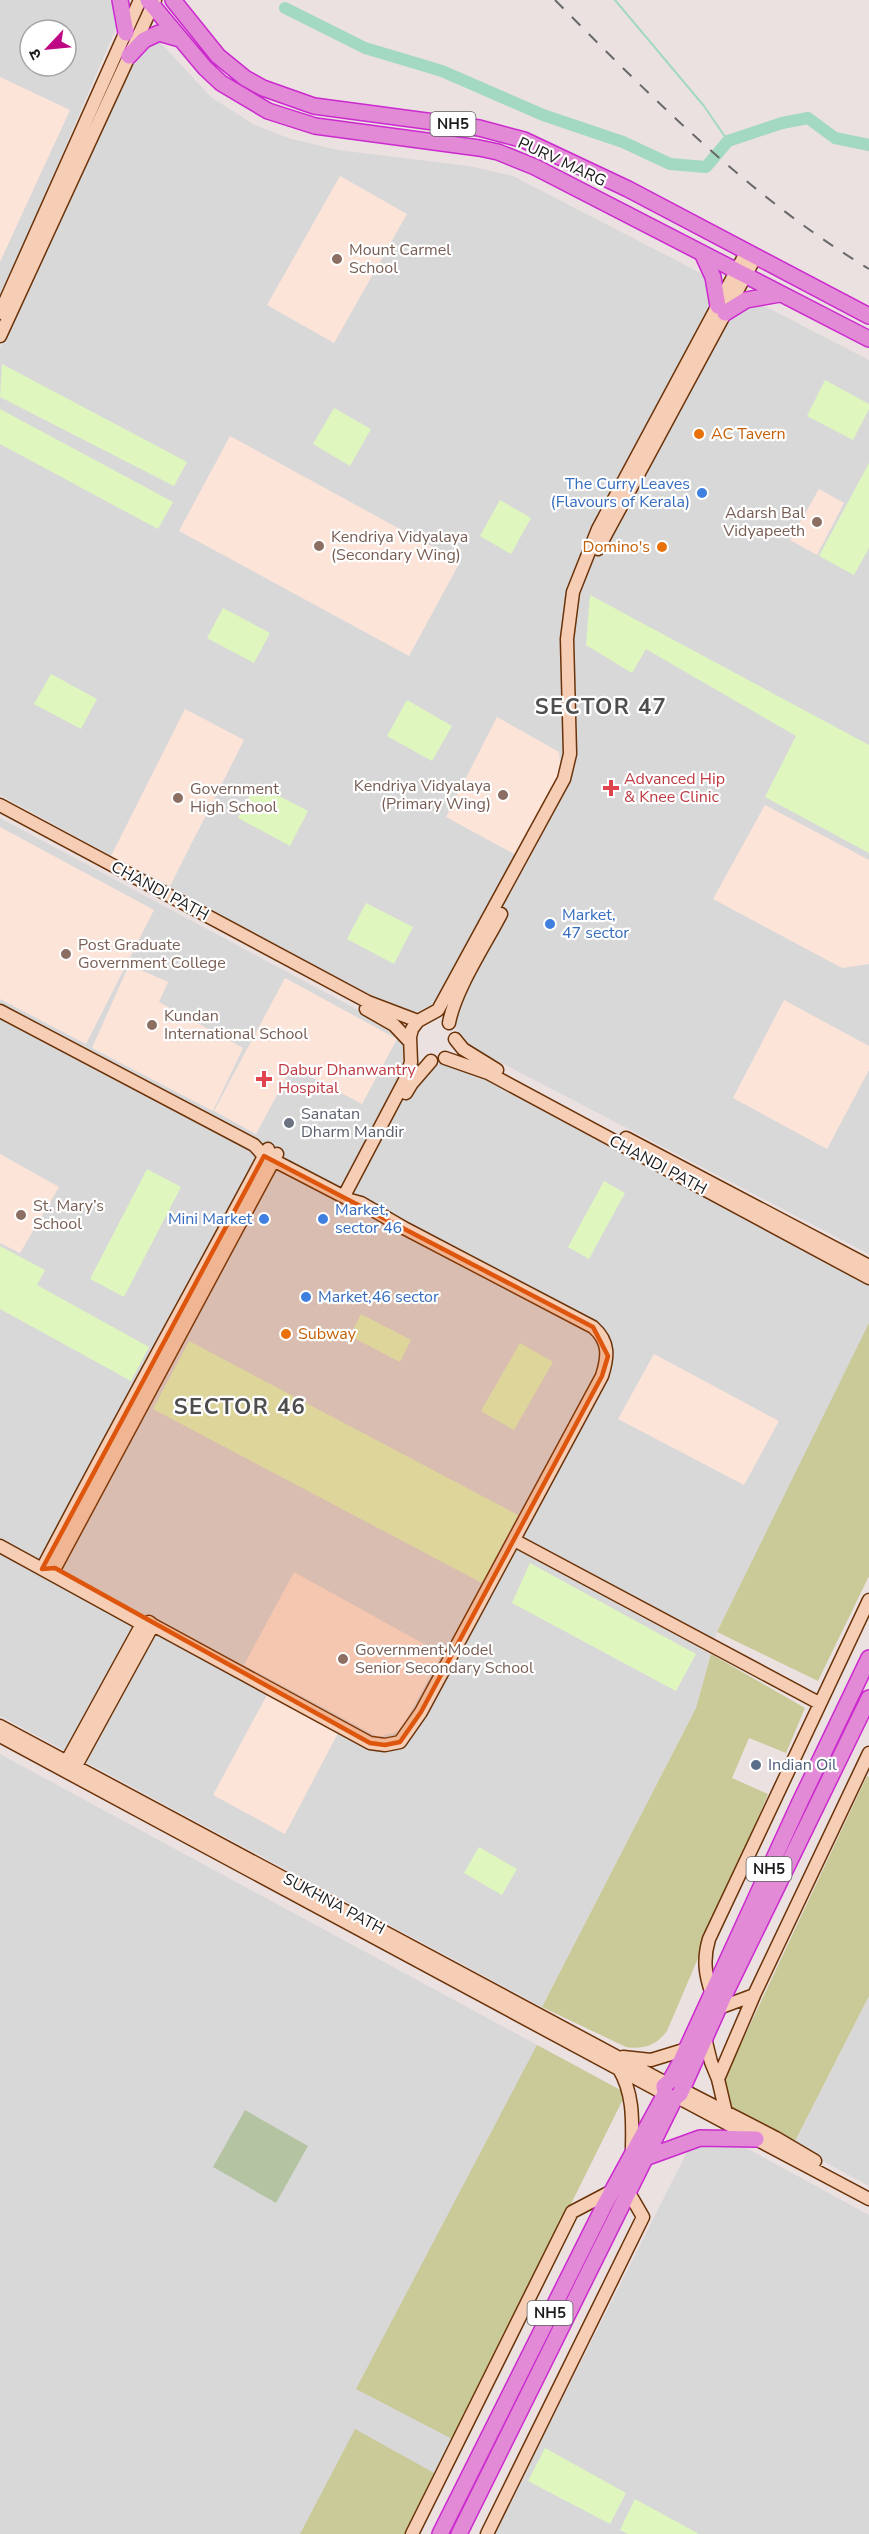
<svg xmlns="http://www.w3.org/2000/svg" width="869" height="2534" viewBox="0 0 869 2534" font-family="'Nunito Sans','Noto Sans Devanagari',sans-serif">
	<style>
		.residential { fill: #d9d8d9; fill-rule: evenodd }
		.education { fill: #fde4d9 }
		.forest { fill: #c9ca97 }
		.cemetery { fill: #b4c4a3 }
		.park { fill: #dff6be }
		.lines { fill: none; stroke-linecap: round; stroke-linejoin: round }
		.stream { stroke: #a2d9c0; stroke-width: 2 }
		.river { stroke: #a2d9c0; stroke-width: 12 }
		.secondary-casing { stroke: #6b3309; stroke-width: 15 }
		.highway-casing { stroke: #cb2ace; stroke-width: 18 }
		.secondary { stroke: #f6cdb5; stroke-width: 12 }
		.highway { stroke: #e28ad6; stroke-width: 15 }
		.rail { stroke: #696969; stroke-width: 2; stroke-dasharray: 12 12; stroke-linecap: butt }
		.marked { fill: #de560d; fill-opacity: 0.2; stroke: #de560d; stroke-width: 4.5; stroke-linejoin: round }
		.education-dot { fill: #8d6e63; stroke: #fff; stroke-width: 2 }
		.food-dot { fill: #e8710a; stroke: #fff; stroke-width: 2 }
		.shop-dot { fill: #3f7fe0; stroke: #fff; stroke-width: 2 }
		.health-dot { fill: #e0444e; stroke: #fff; stroke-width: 2 }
		.worship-dot { fill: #6b7280; stroke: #fff; stroke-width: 2 }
		.service-dot { fill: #5c6f8a; stroke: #fff; stroke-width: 2 }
		.labels { text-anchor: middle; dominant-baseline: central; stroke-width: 4.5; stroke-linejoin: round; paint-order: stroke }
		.shield { fill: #fff; stroke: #5f5f5f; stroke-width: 1.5 }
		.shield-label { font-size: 15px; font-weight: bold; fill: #1b1b1b }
		.street-label { font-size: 16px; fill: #1b1b1b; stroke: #fff }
		.education-label { font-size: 16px; fill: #785e54; stroke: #fff; text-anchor: start }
		.food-label { font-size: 16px; fill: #c56008; stroke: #fff; text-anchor: start }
		.shop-label { font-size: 16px; fill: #366cbe; stroke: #fff; text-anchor: start }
		.health-label { font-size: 16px; fill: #be3a42; stroke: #fff; text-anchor: start }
		.worship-label { font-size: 16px; fill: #5b616d; stroke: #fff; text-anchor: start }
		.service-label { font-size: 16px; fill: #4e5e75; stroke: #fff; text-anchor: start }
		.district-label { font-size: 22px; font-weight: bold; letter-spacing: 1.5px; fill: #4e4e4e; stroke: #fff }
	</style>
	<rect width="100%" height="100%" fill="#ece1e1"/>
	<path class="residential" d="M0 0H110L120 19 0 299ZM30 30H66V66H30Z
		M158 40 211 97 253 124 288 138 338 150 469 166 513 176 869 360V1254L467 1045 445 1011 405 1012 374 999 0 795V347L138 41Z
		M0 818 401 1033 420 1062 460 1063 869 1282V1325L717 1632 696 1708 542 2007 0 1716Z
		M0 1754 626 2093 406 2534H0Z
		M869 1996V2186L793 2145Z
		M730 2139 869 2215V2534H494L691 2144Z"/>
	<path class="education" d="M0 77 70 110 0 262Z
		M340 176 407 214 334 343 267 305Z
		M230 436 460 562 409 656 179 531Z
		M819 489 844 503 817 555 790 540Z
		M185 709 244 740 170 886 111 856Z
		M497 717 559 752 561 774 518 856 446 817Z
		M765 805 869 860V964L842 968 713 899Z
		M0 827 154 910 86 1044 0 999Z
		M129 965 168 982 159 1002 243 1048 213 1111 92 1048Z
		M285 978 397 1039 362 1104 292 1067 256 1134 214 1111Z
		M784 1000 869 1046V1070L827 1149 733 1098Z
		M0 1154 59 1187 20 1253 0 1243Z
		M654 1354 779 1421 744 1485 618 1419Z
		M294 1572 442 1654 405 1722 397 1732 378 1737 244 1665Z
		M267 1695 338 1733 285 1834 213 1795Z"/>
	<path class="forest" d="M869 1323V1576L818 1681 717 1632Z
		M711 1654 805 1708 786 1753 749 1738 732 1778 768 1794 667 2031C657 2045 643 2050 626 2047L542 2007 696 1708Z
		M867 1776 869 1777V1996L793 2145 735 2112 728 2102 725 2078Z
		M537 2045 626 2093 454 2440 356 2389Z
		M355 2429 436 2474 406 2534H300Z"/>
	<path class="cemetery" d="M245 2110 308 2146 276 2203 213 2167Z"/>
	<path class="park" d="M2 364 187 462 174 486 0 397Z
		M825 380 869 404V409L853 440 807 416Z
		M334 408 371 429 350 466 313 444Z
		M0 409 173 502 158 529 0 444Z
		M869 463V548L854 575 819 556Z
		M500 500 531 518 511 554 480 536Z
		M590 595 869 745V853L765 797 796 736 646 649 632 673 586 645Z
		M223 608 270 633 254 663 207 638Z
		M51 674 97 699 81 729 34 704Z
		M407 700 452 726 432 761 387 736Z
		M256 784 308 811 290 846 238 818Z
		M366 903 413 927 394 964 347 939Z
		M147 1169 181 1187 124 1297 90 1279Z
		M604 1181 625 1193 589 1259 568 1247Z
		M0 1246 45 1270 37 1285 149 1347 131 1381 0 1309Z
		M361 1314 411 1340 400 1362 350 1336Z
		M189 1341 518 1515 482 1583 153 1409Z
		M520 1343 553 1362 514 1430 481 1411Z
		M530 1563 696 1654 676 1691 512 1603Z
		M479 1847 517 1869 502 1895 464 1873Z
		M545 2448 626 2493 610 2524 528 2481Z
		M635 2499 699 2534H628L620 2530Z"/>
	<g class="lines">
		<path class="stream" d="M615 0 704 106 728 141"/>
		<path class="river" d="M285 8 365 48 442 71 543 115 623 142 670 164 706 167 728 141 782 123 808 118 835 138 869 145"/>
		<defs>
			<path id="secondary" d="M0 313 140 0
				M0 336 155 0
				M598 549 756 256
				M0 805 368 1002 418 1021
				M366 1009 394 1025 410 1042
				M0 1011 254 1145 264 1156 273 1160 350 1200 361 1203 404 1228 593 1327C610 1342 608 1357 602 1376L421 1712 400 1742 385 1745 370 1743 153 1625 142 1624 42 1569C114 1431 190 1295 263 1158L268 1149
				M449 1023C455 990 485 945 501 914
				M455 1039 463 1049 497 1070
				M445 1058 488 1073 869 1278
				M406 1093 412 1083 431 1061
				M626 1138 869 1266
				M344 1196 405 1080 411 1062 410 1037 412 1029 418 1021 438 1010 564 779 570 754 567 639 573 592 598 529 747 251
				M514 1540 819 1703
				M0 1546 42 1569 50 1568
				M55 1568 277 1154
				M0 1726 666 2083
				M0 1736 665 2094
				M63 1768 142 1624
				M72 1773 153 1625 149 1622
				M712 1994C705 1975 703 1959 709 1939L869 1600
				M719 2008 754 1995
				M705 2038 711 2062 718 2079
				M623 2057 651 2060 687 2049
				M619 2069C635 2096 632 2125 632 2154
				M681 2089 776 2138 815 2161
				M677 2097 869 2199
				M726 2113 718 2079 755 1993 869 1753
				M412 2534 572 2212 612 2191
				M487 2534 643 2217 628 2191"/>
			<path id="highway" d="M120 0 126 33
				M148 0 205 68 221 83 268 111 315 126 479 148 498 152 535 167 869 339
				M173 0 218 56 245 78 263 88 314 106 479 128 524 140 628 189 869 316
				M129 56 144 40 159 33 180 39
				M702 253 713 277 718 306
				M725 313 746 300 780 294
				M645 2158 700 2138 756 2139
				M440 2534 604 2206 665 2094 664 2086 670 2081 681 2061 799 1804 869 1658
				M459 2534 675 2098 680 2094 723 1998 869 1698"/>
		</defs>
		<use href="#secondary" class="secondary-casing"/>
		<use href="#highway" class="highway-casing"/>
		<use href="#secondary" class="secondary"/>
		<use href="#highway" class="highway"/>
		<path class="rail" d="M555 0C652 98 750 197 869 269"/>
	</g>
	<path class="marked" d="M264 1156 593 1327 608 1356 602 1376 421 1712 400 1742 385 1745 370 1743 55 1568 42 1569Z"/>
	<g class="education-dot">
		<circle cx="337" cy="259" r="6"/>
		<circle cx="817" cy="522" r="6"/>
		<circle cx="319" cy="546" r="6"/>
		<circle cx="503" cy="795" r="6"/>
		<circle cx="178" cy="798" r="6"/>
		<circle cx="66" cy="954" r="6"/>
		<circle cx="152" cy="1025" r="6"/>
		<circle cx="21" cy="1215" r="6"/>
		<circle cx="343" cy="1659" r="6"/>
	</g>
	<g class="food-dot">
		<circle cx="699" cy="434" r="6"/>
		<circle cx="662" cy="547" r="6"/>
		<circle cx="286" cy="1334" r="6"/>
	</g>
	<g class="shop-dot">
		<circle cx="702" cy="493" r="6"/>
		<circle cx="550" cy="924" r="6"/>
		<circle cx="264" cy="1219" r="6"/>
		<circle cx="323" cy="1219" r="6"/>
		<circle cx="306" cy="1297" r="6"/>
	</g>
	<g class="health-dot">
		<path d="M608 779h6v6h6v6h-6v6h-6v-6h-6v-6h6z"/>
		<path d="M261 1070h6v6h6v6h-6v6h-6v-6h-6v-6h6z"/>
	</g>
	<circle class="worship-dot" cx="289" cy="1123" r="6"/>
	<circle class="service-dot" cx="756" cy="1765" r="6"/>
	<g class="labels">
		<g class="shield">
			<rect x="430.5" y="112" width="45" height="24" rx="4.5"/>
			<rect x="746.5" y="1857" width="45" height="24" rx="4.5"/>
			<rect x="527.5" y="2301" width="45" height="24" rx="4.5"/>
		</g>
		<g class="shield-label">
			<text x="453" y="124">NH5</text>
			<text x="769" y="1869">NH5</text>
			<text x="550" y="2313">NH5</text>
		</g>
		<g class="street-label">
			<text transform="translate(562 162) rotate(25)">PURV MARG</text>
			<text transform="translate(160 891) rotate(28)">CHANDI PATH</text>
			<text transform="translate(658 1165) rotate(28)">CHANDI PATH</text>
			<text transform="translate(334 1904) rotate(28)">SUKHNA PATH</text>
		</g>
		<g class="education-label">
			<text x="349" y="250">Mount Carmel<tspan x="349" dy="18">School</tspan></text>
			<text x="805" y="513" text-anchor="end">Adarsh Bal<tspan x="805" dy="18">Vidyapeeth</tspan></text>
			<text x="331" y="537">Kendriya Vidyalaya<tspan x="331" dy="18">(Secondary Wing)</tspan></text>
			<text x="491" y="786" text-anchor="end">Kendriya Vidyalaya<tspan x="491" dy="18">(Primary Wing)</tspan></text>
			<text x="190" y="789">Government<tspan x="190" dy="18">High School</tspan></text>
			<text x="78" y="945">Post Graduate<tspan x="78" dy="18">Government College</tspan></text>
			<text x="164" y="1016">Kundan<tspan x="164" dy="18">International School</tspan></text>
			<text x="33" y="1206">St. Mary’s<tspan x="33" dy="18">School</tspan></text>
			<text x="355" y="1650">Government Model<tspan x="355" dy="18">Senior Secondary School</tspan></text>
		</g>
		<g class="food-label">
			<text x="711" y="434">AC Tavern</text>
			<text x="650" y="547" text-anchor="end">Domino's</text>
			<text x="298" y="1334">Subway</text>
		</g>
		<g class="shop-label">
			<text x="690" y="484" text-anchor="end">The Curry Leaves<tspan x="690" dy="18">(Flavours of Kerala)</tspan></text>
			<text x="562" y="915">Market,<tspan x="562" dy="18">47 sector</tspan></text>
			<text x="335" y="1210">Market,<tspan x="335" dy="18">sector 46</tspan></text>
			<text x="252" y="1219" text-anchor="end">Mini Market</text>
			<text x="318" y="1297">Market,46 sector</text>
		</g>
		<g class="health-label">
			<text x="624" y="779">Advanced Hip<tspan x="624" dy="18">&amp; Knee Clinic</tspan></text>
			<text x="278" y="1070">Dabur Dhanwantry<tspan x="278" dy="18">Hospital</tspan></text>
		</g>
		<g class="worship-label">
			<text x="301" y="1114">Sanatan<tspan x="301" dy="18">Dharm Mandir</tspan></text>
		</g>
		<g class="service-label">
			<text x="768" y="1765">Indian Oil</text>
		</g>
		<g class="district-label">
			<text x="601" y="707">SECTOR 47</text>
			<text x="240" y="1407">SECTOR 46</text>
		</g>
	</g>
	<g transform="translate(48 48) rotate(244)"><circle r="28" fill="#ffffff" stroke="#a4a4a4" stroke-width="1.5"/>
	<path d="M0-4.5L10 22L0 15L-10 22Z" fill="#be0883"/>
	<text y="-9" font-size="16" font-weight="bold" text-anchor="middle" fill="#1b1b1b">उ</text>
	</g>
</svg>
